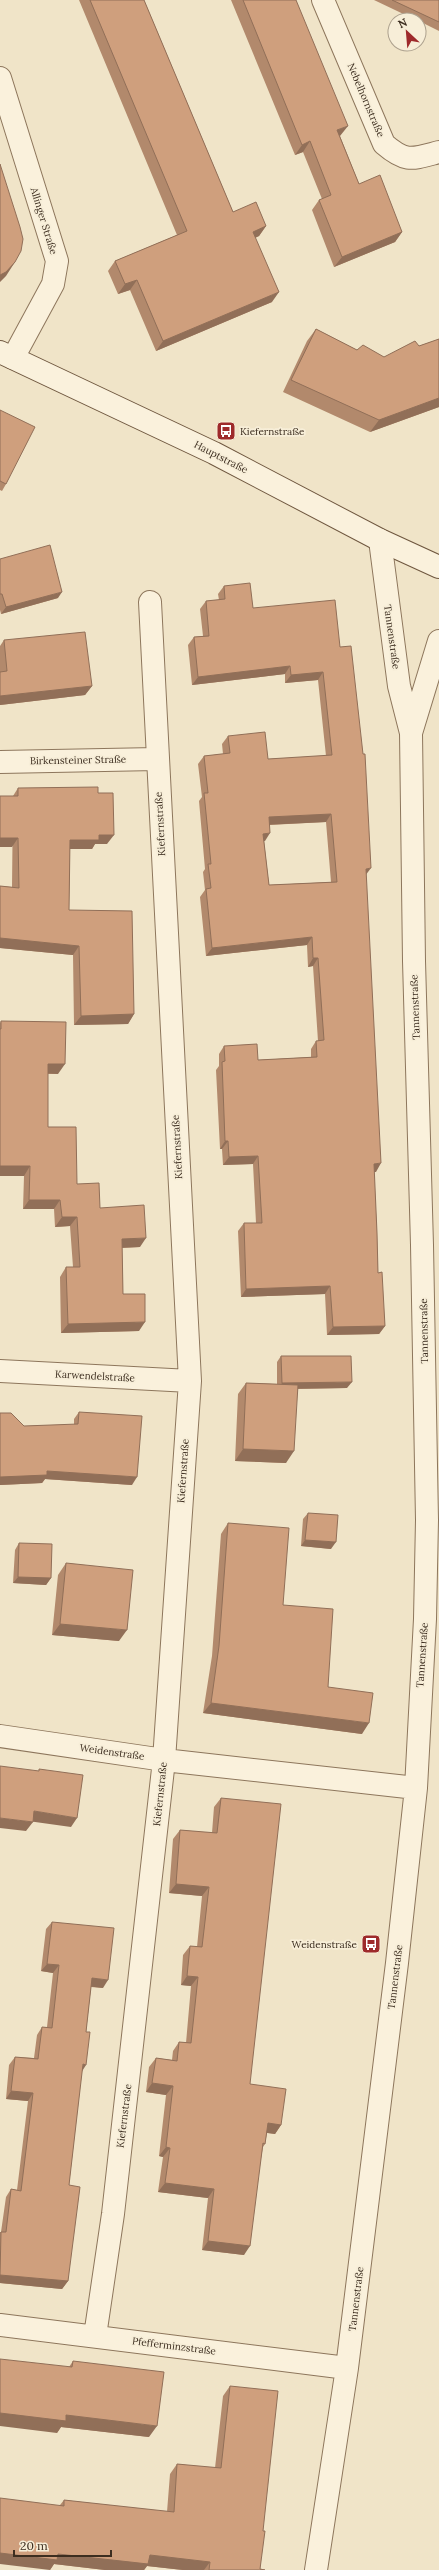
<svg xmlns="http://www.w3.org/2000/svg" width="439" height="2570" viewBox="0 0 439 2570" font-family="Lora,serif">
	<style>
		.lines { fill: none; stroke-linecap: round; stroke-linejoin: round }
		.street-casing { stroke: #8d765c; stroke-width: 24 }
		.secondary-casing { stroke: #6f573f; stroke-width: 24 }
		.street { stroke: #faf1dc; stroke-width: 22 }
		.secondary { stroke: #faf1dc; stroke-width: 22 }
		.wall { fill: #b2896c; fill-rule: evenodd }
		.shaded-wall { fill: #916f58 }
		.building { fill: #cf9f7d; stroke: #916f58; fill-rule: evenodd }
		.labels { text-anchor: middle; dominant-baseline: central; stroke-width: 3.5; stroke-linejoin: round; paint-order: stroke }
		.street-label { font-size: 10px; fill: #3d2e20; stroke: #f7eed8 }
		.poi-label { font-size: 10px; fill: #3d2e20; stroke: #f7eed8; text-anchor: start }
	</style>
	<rect width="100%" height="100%" fill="#f0e4c8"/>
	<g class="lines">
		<defs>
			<path id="street" d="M323 0 384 144C406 163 412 159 439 152
				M0 78 57 261 53 284 13 358
				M411 733 439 641
				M0 762 156 759
				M0 1371 190 1381
				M0 1736 164 1760 416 1788
				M0 2325 347 2368
				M95 2336 113 2214 164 1760 190 1381 150 602
				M316 2570 347 2368 397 1963 416 1788 425 1619 427 1520 422 1245 414 961 411 733 399 686 380 540"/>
			<path id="secondary" d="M0 352 214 453 380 540 439 567"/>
		</defs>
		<use href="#street" class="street-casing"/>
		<use href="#secondary" class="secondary-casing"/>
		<use href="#street" class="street"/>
		<use href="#secondary" class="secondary"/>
	</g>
	<path class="wall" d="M79 0H144L233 212 266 226 259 236 255 238 272 302 156 351 130 290 118 294 108 271 115 261 177 235Z
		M231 0H296L340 136 359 184 402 232 395 242 334 267 312 210 319 200 322 199 303 152 295 155Z
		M374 0H439V31L419 21V20H416Z
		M316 329 357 350 384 357 419 346 439 339V407L370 432 283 392 307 341Z
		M0 410 6 484 2 491 0 490Z
		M0 559 58 598 1 614 0 610Z
		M224 586 253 608 340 647 366 875 376 1172H374L377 1233 378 1273 385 1326 379 1334 327 1335 325 1294 241 1297 238 1231 244 1223H256L253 1164 223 1165 222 1149H220L216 1070 219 1066V1054L224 1046 258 1060 311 1057V1049L316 1041H318L313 966 308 967 307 945 206 956 200 897 205 890 203 872 205 869 199 801 202 797 198 764 204 756 223 754 222 744 228 736 268 759 326 756 318 680 285 683V674L192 685 188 645 194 637 203 636 200 609 206 601 219 600 218 594ZM326 822 331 882 269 885 264 841 269 825Z
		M4 640 92 686 85 695 0 705V646Z
		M18 788 98 793 107 844H95L92 849H70L69 910 134 1014 128 1024 74 1025 73 955 0 948V886L12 887 13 796Z
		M1 1021 58 1074H48V1127L77 1184 100 1208 140 1247 122 1248 123 1294 139 1331 61 1333 60 1277 66 1267H73L70 1226 55 1227 54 1209H23L24 1176H0V1023Z
		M281 1356 347 1388 298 1389 286 1463 235 1461 238 1394 246 1383 277 1384V1362Z
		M79 1412 132 1485 45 1479 42 1483 0 1485V1413L24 1426 74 1425V1419Z
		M308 1513 331 1549 301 1546 303 1519Z
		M228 1523 283 1605 328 1687 362 1734 203 1713 212 1656 221 1534Z
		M19 1543 51 1578 46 1585 13 1583 15 1550Z
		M66 1563 119 1641 52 1635 58 1575Z
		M221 1798 250 2084 281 2125 275 2134 267 2133 265 2144 263 2147 244 2255 202 2250 208 2198 158 2192 163 2157 159 2156 166 2095 146 2092 149 2067 156 2058 172 2060 173 2051 179 2042 186 2043 191 1986 181 1985 183 1955 190 1946 197 1947 202 1896 169 1893 173 1839 180 1830 212 1833 214 1807Z
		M52 1922 103 1988 91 1987 69 2185 68 2281 62 2289 0 2283V2232H1L6 2197 11 2189 17 2190 28 2101 6 2099 9 2065 15 2057 34 2058 37 2035 42 2027H47L53 1973 41 1971 46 1929Z
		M73 2361 149 2437 61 2427 57 2433 69 2367Z
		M230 2386 263 2531 260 2569 265 2570H183L147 2566 144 2570H105L54 2564 50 2570 60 2505 64 2500 167 2512 170 2474 177 2464 215 2468 223 2396Z"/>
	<path class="shaded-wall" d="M348 126 340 136 330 140 337 130Z
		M310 141 303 152 295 155 302 145Z
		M266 226 259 236 246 242 253 232Z
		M402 232 395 242 334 267 342 257Z
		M15 262 6 276 0 282V275Z
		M137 280 130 290 118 294 125 284Z
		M279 292 272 302 156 351 163 341Z
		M439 398V407L370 432 379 420Z
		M62 592 58 598 1 614 6 607Z
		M290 666 285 674 192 685 198 677Z
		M323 672 318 680 285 683 291 675Z
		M92 686 85 695 0 705V696Z
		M331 814 326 822 263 825 269 817Z
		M270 833 265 841 258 842 263 834Z
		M99 835H114L107 844H95L92 849H64L70 840Z
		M0 838H18L12 847H0Z
		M371 868 365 876 366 869Z
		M312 937 307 945 206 956 212 948Z
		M0 938 79 946 73 955 0 948Z
		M313 958H318L313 966 308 967Z
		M134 1014 128 1024 74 1025 81 1016Z
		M48 1064H65L58 1074 42 1073Z
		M225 1141H228L222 1149H220Z
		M258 1156 253 1164 223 1165 229 1157Z
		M381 1163 376 1172H368L374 1164Z
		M0 1166H30L24 1176H0Z
		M29 1200H60L54 1209H23Z
		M62 1217H77L70 1226 55 1227Z
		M146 1238 140 1247 116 1248 122 1239Z
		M330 1286 325 1294 241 1297 246 1289Z
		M145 1322 139 1331 61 1333 68 1324Z
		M385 1326 379 1334 327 1335 333 1327Z
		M352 1382 347 1388 277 1389 282 1383Z
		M243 1449 294 1451 286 1463 235 1461Z
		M47 1471 137 1477 132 1485 45 1479 42 1483 0 1485V1477Z
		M305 1540 336 1542 331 1549 301 1546Z
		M18 1577 51 1578 46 1585 13 1583Z
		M60 1624 127 1630 119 1641 52 1635Z
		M211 1703 369 1723 362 1734 203 1713Z
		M34 1811 77 1818 71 1827 28 1821Z
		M0 1818 33 1822 26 1831 0 1828Z
		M176 1884 209 1887 202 1896 169 1893Z
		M47 1964 59 1965 53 1973 41 1971Z
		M187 1976 198 1977 191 1986 181 1985Z
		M92 1978 108 1980 103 1988 86 1986Z
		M83 2064 86 2065 81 2073Z
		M152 2083 173 2086 166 2095 146 2092Z
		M11 2091 33 2093 28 2101 6 2099Z
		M268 2123 281 2125 275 2134 262 2132Z
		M166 2147 170 2148 163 2157 159 2156Z
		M165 2183 214 2189 208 2198 158 2192Z
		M208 2241 250 2246 244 2255 202 2250Z
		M0 2275 68 2281 62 2289 0 2283Z
		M0 2413 66 2415 157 2426 149 2437 61 2427 57 2433 0 2426Z
		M0 2553 150 2555 210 2562 204 2570H183L147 2566 144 2570H105L54 2564 50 2570 0 2564Z"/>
	<path class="building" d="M90 0H144L233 212 256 202 266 226 253 232 279 292 163 341 137 280 125 284 115 261 187 231Z
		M243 0H296L348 126 337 130 359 184 380 175 402 232 342 257 319 200 331 195 310 141 302 145Z
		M392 0H439V22Z
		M0 164 20 227 23 239 21 251 15 262 6 272 0 275Z
		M316 329 357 350 363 345 384 357 415 341 419 346 439 339V398L379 420 291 380Z
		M0 410 35 427 6 484 0 481Z
		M50 545 62 592 6 607 2 594H0V559Z
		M250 583 253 608 335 600 340 647 351 646 363 754H365L371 868 366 869 381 1163 374 1164 377 1233 378 1273 382 1272 385 1326 333 1327 330 1286 246 1289 244 1223H262L258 1156 229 1157 228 1141H225L222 1062 225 1061 224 1046 257 1044 258 1060 317 1057 316 1041 324 1040 318 958H313L312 937 212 948 206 889 211 888 208 864H211L204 793H208L204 756 230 753 228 736 265 732 268 759 332 755 323 672 291 675 290 666 198 677 194 637 209 636 206 601 225 599 224 586ZM331 814 337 882 269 885 263 834 270 833 269 817Z
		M85 632 92 686 0 696V672L7 671 4 640Z
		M98 787V793H113L114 835H99V840H70L69 910 132 911 134 1014 81 1016 79 946 0 938V886L19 888 18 838H0V796H18V788Z
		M1 1021 66 1022 65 1064H48V1127H76L77 1184 99 1183 100 1208 144 1205 146 1238 122 1239 123 1294H145V1322L68 1324 66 1267H80L77 1217H62L60 1200H29L30 1166H0V1029H1Z
		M281 1356H351L352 1382 282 1383Z
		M246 1383 298 1385 294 1451 243 1449Z
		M79 1412 142 1416 137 1477 47 1471V1475L0 1477V1413H11L24 1426 78 1424Z
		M308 1513 338 1515 336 1542 305 1540Z
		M228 1523 289 1528 283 1605 333 1609 328 1687 373 1693 369 1723 211 1703 219 1646Z
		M19 1543 52 1544 51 1578 18 1577Z
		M66 1563 133 1570 127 1630 60 1624Z
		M0 1766 39 1771V1769L83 1775 77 1818 34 1811 33 1822 0 1818Z
		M221 1798 281 1804 250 2084 286 2089 281 2125 268 2123 265 2144 263 2143 250 2246 208 2241 214 2189 165 2183 170 2148 166 2147 173 2086 152 2083 156 2058 177 2061 179 2042 191 2043 198 1977 187 1976 190 1946 202 1947 209 1887 176 1884 180 1830 217 1833Z
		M52 1922 114 1928 108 1980 92 1978 86 2032H90L86 2065 83 2064 69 2185 80 2187 68 2281 0 2275 1 2232H6L11 2189 21 2191 33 2093 11 2091 15 2057 38 2059 42 2027 52 2028 59 1965 47 1964Z
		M0 2359 72 2367 73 2361 164 2372 157 2426 66 2415V2421L0 2413Z
		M230 2386 278 2391 263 2531H265L260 2569 265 2570H209L210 2562 150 2555 148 2564 58 2554 57 2560 0 2553V2498L64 2506V2500L174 2512 177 2464 221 2468Z"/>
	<defs>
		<symbol id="bus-square" viewBox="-11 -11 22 22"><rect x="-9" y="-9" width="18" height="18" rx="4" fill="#9e2a2b" stroke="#f7eed8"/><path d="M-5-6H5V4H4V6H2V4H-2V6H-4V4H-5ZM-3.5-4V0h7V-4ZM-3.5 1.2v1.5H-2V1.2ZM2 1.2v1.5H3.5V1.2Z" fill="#fff"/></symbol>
	</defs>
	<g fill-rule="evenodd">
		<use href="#bus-square" x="215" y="420" width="22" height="22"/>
		<use href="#bus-square" x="360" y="1933" width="22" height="22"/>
	</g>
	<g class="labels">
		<g class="street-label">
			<text transform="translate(366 100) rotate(67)">Nebelhornstraße</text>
			<text transform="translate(44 221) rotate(73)">Allinger Straße</text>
			<text transform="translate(221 457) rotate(27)">Hauptstraße</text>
			<text transform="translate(392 637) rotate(82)">Tannenstraße</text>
			<text transform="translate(78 760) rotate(-1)">Birkensteiner Straße</text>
			<text transform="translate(160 824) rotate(-93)">Kiefernstraße</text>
			<text transform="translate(415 1007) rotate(-92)">Tannenstraße</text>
			<text transform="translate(177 1147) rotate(-93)">Kiefernstraße</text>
			<text transform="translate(424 1331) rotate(-91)">Tannenstraße</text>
			<text transform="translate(95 1376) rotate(3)">Karwendelstraße</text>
			<text transform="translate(183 1471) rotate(-86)">Kiefernstraße</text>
			<text transform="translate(422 1655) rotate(-86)">Tannenstraße</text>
			<text transform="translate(112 1752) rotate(8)">Weidenstraße</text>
			<text transform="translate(160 1794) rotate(-84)">Kiefernstraße</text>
			<text transform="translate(395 1977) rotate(-83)">Tannenstraße</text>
			<text transform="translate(124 2116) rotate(-83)">Kiefernstraße</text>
			<text transform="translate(356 2299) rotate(-83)">Tannenstraße</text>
			<text transform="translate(174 2346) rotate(7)">Pfefferminzstraße</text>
		</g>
		<g class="poi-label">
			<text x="240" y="431">Kiefernstraße</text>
			<text x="357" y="1944" text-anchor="end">Weidenstraße</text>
		</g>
	</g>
	<g transform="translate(407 32) rotate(334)"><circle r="19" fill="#f7eed8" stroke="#ada18e"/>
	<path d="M0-3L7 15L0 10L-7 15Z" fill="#9e2a2b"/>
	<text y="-6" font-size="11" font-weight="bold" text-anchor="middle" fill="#3d2e20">N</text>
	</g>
	<path d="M14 2550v6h97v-6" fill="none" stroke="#3d2e20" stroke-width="2"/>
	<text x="20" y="2550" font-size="12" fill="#3d2e20" stroke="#f7eed8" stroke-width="3" paint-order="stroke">20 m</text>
</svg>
